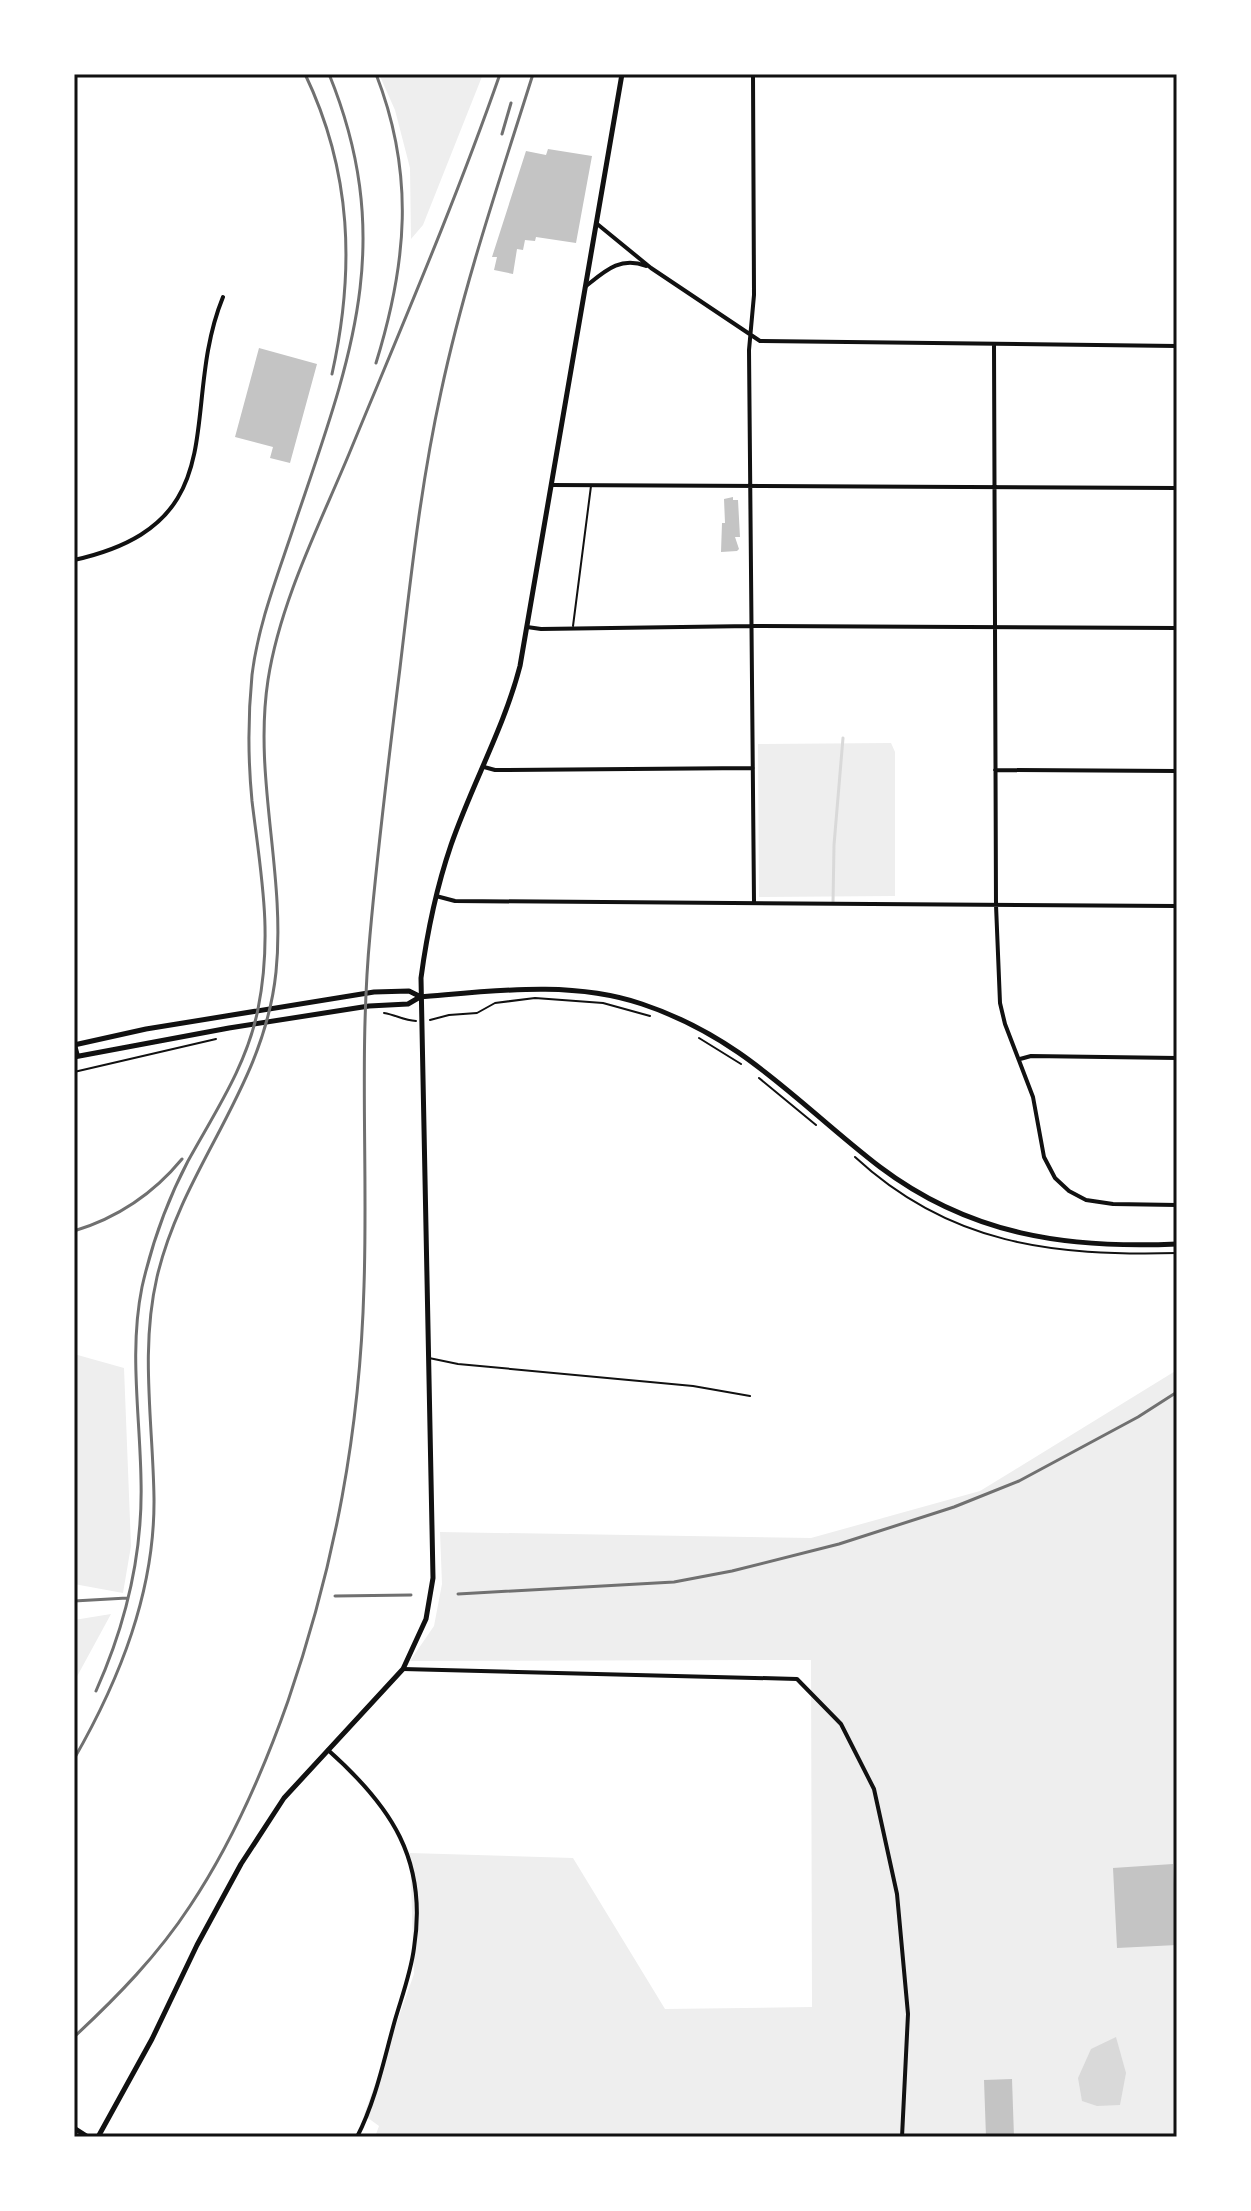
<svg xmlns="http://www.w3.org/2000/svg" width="1251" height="2211" viewBox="0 0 1251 2211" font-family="Lato,sans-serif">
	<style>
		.green { fill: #eee }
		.water { fill: #d9d9d9 }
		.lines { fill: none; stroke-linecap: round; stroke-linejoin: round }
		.stream { stroke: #d9d9d9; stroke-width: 3 }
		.building { fill: #c4c4c4 }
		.path { stroke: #111; stroke-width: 2 }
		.service { stroke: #111; stroke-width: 2 }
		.minor { stroke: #111; stroke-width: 4 }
		.tertiary { stroke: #111; stroke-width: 5 }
		.secondary { stroke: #111; stroke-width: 5 }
		.rail { stroke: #707070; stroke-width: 3 }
		.neatline { fill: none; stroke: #111; stroke-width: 3 }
	</style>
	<rect width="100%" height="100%" fill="#fff"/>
	<path class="green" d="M379 74H483L423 225 411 239 410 168 395 110Z
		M891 743 895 752V896L759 897 758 744Z
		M74 1354 124 1368 131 1546 123 1593 74 1584Z
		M1177 1370V2137H375L379 2126 364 2115 414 1974 410 1853 573 1858 665 2009 812 2007 811 1660 410 1661 434 1626 442 1584 440 1532 811 1538 980 1491Z
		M111 1614 74 1682V1620Z"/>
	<path class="water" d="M1116 2037 1126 2073 1120 2105 1097 2106 1082 2101 1078 2078 1091 2049Z"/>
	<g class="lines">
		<path class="stream" d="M833 903 834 845 843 738"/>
	</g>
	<path class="building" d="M548 149 592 156 576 243 536 237 535 241 525 240 523 250 517 249 513 274 494 270 497 257H492L526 151 546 155Z
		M259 348 317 364 290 463 270 458 273 447 235 437Z
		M733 497V500H738L740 537H735L739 549 737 551 721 552 722 523H725L724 499Z
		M1173 1864 1177 1945 1117 1948 1113 1868Z
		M1012 2079 1014 2137H986L984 2080Z"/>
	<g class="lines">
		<path class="path" d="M384 1013C396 1015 403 1020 416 1021
			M430 1020 449 1015 477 1013 495 1003 535 998 603 1003 650 1016
			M699 1038 741 1064
			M74 1072 216 1039
			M759 1078 816 1125
			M855 1157C950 1245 1053 1256 1177 1253"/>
		<path class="service" d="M573 626 591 486
			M429 1358 458 1364 693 1386 750 1396"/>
		<path class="minor" d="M753 74 754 295 749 350 754 902
			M596 223 651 268 760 341 1177 346
			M585 287C605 271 620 256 646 266
			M994 345 996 905 1000 1003 1005 1024 1033 1097 1044 1157 1055 1178 1069 1191 1086 1200 1113 1204 1177 1205
			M551 485 1177 488
			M74 560C240 523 177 410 223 297
			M527 627 541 629 752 626 1177 628
			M484 767 495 770 753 768
			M995 770 1177 771
			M436 896 455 901 1177 906
			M74 1041 78 1056
			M1020 1059 1031 1056 1177 1058
			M403 1669 797 1679 841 1724 874 1789 897 1894 908 2014 902 2137
			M328 1750C391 1806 428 1860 414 1948 411 1972 402 1996 395 2020 384 2059 376 2100 357 2137"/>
		<path class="tertiary" d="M74 2128 88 2137
			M98 2137 152 2039 197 1945 241 1864 284 1798 403 1669 426 1619 433 1578 421 978C427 933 436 889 451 845 472 784 504 728 520 666L622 74"/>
		<path class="secondary" d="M74 1045 146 1029 374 992 409 991 419 996
			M74 1057 229 1028 369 1006 408 1004 420 997C493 991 572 980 642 1004 744 1038 798 1104 880 1167 970 1235 1067 1249 1177 1244"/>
		<path class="rail" d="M305 74C352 172 355 270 332 374
			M376 74C415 174 407 263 376 363
			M502 134 511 103
			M74 1231C117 1218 154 1193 182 1159
			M458 1594 674 1582 732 1571 839 1544 954 1507 1019 1481 1138 1417 1177 1392
			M335 1596 411 1595
			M74 1601 127 1598
			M96 1691C126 1624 143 1554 141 1480 140 1415 129 1351 142 1287 152 1243 167 1201 188 1161 215 1112 247 1065 258 1009 273 934 261 875 252 801 248 760 248 716 252 675 258 625 277 577 293 529 348 365 399 246 329 74
			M74 1759C120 1679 155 1591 154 1498 153 1424 140 1350 157 1277 183 1166 264 1089 276 972 286 874 253 778 268 680 280 602 319 526 349 454 401 328 455 203 500 74
			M74 2037C117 1997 158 1955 190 1906 232 1843 263 1772 288 1701 335 1564 360 1431 364 1286 368 1169 359 1051 370 935 378 846 389 756 400 668 411 575 421 483 441 392 464 284 500 179 533 74"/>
	</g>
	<rect width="1251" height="2211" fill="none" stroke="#ffffff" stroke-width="152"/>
	<rect x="76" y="76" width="1099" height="2059" class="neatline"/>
</svg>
